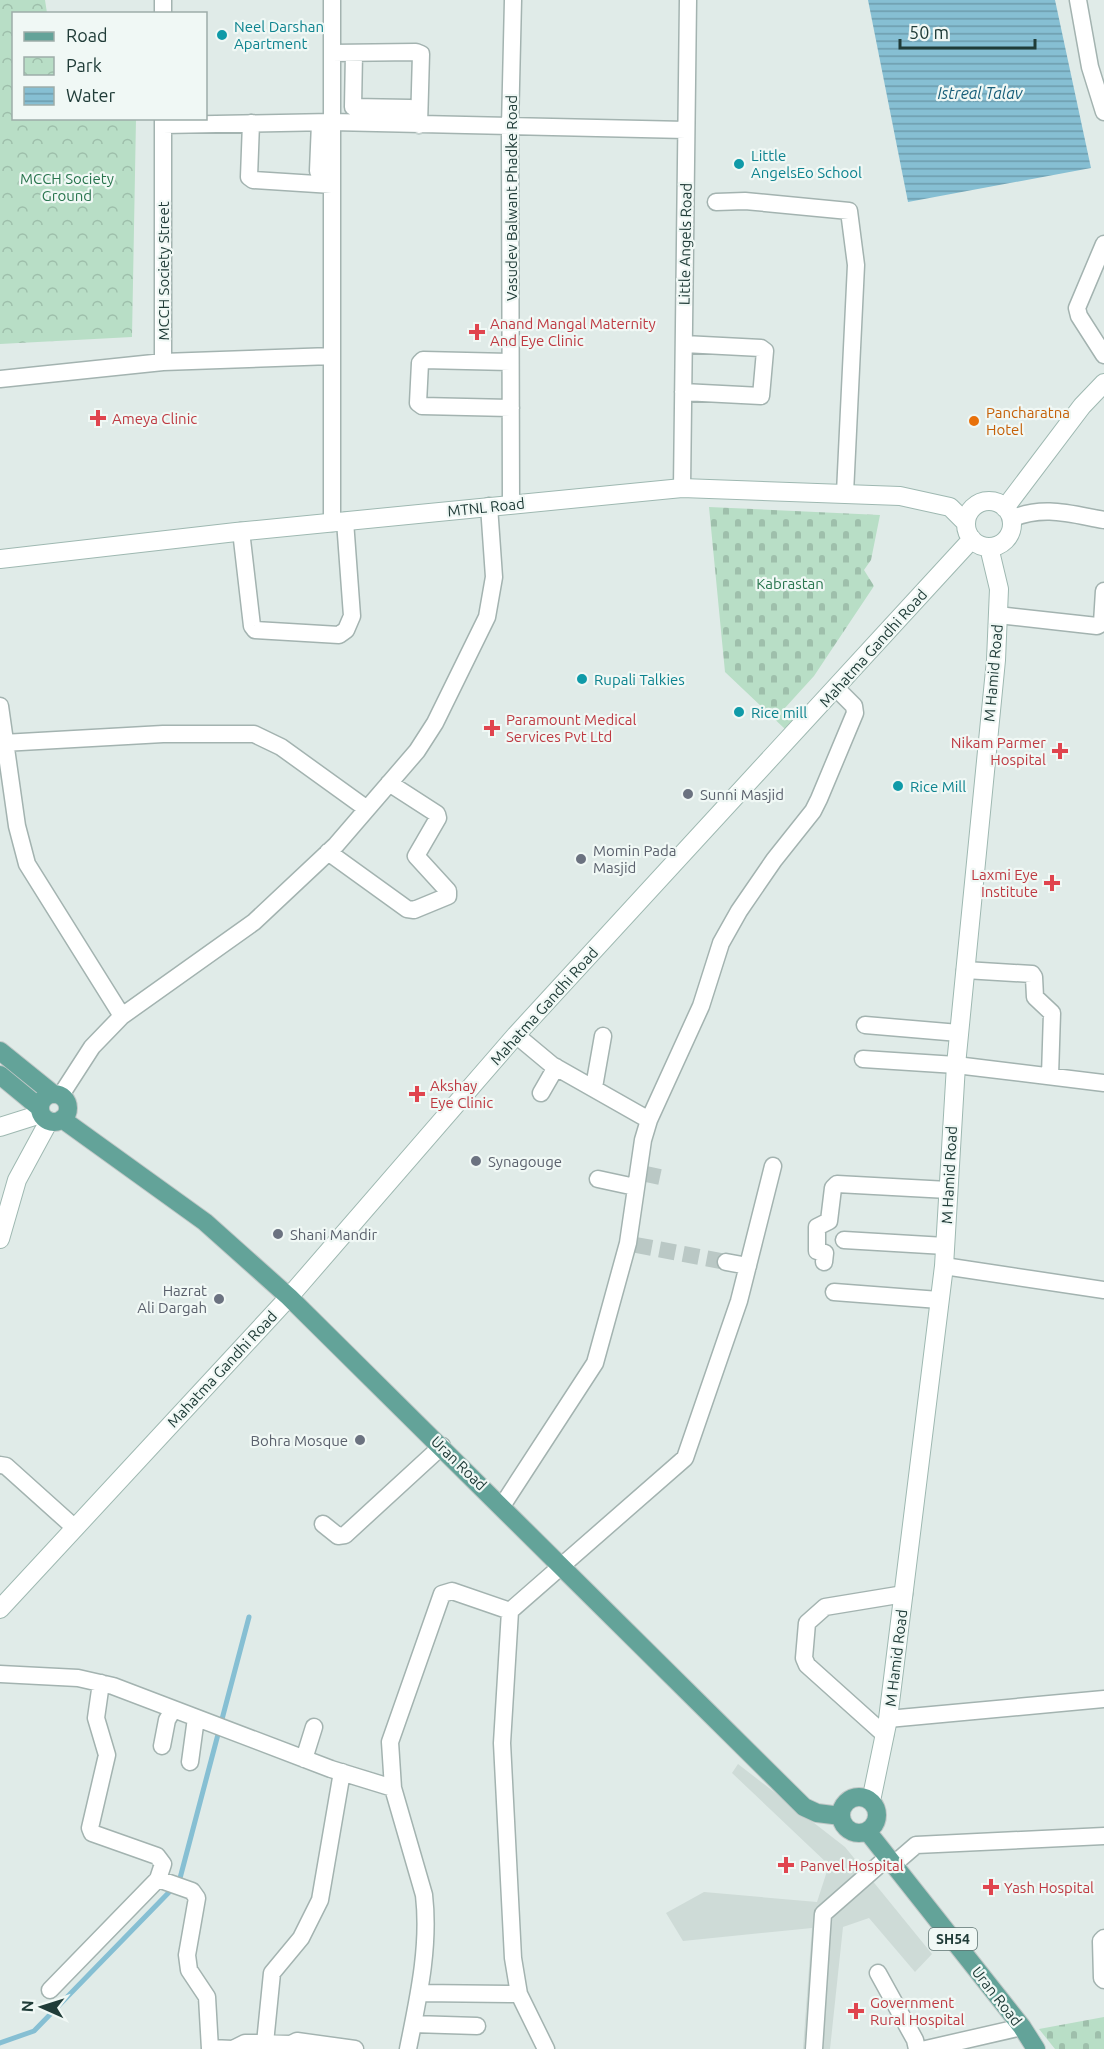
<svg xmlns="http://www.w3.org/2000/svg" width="1104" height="2049" viewBox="0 0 1104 2049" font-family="Ubuntu,sans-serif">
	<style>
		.built { fill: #cedbd7 }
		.cemetery { fill: url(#cemetery-stones) }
		.park { fill: url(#park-crowns) }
		.water { fill: url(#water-rules) }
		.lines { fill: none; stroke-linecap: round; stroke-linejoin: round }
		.stream { stroke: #86bfd3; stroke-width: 5 }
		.street-tunnel { stroke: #bac8c5; stroke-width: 16; stroke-dasharray: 16 8; stroke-linecap: butt }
		.street-casing { stroke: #a3b3b0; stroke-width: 19 }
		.secondary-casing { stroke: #9eb8b1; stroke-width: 20 }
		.primary-casing { stroke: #c1c8c7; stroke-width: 20 }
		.street { stroke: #fff; stroke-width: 16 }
		.secondary { stroke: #fff; stroke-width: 18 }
		.primary { stroke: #63a399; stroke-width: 18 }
		.culture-dot { fill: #0f9aa8; stroke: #f0f8f5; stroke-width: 2 }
		.health-dot { fill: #e0444e; stroke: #f0f8f5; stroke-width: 2 }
		.food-dot { fill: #e8710a; stroke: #f0f8f5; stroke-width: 2 }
		.worship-dot { fill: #6b7280; stroke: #f0f8f5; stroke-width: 2 }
		.labels { text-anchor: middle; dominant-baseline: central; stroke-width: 4.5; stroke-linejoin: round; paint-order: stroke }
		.shield { fill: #f0f8f5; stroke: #5e7471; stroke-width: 1.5 }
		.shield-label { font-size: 14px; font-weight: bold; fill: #203c38 }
		.culture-label { font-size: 15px; fill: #0d838f; stroke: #f0f8f5; text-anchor: start }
		.park-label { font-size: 15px; fill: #29754e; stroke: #f0f8f5 }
		.street-label { font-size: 15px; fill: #203c38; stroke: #f0f8f5 }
		.health-label { font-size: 15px; fill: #be3a42; stroke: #f0f8f5; text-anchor: start }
		.food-label { font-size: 15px; fill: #c56008; stroke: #f0f8f5; text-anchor: start }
		.worship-label { font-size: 15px; fill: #5b616d; stroke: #f0f8f5; text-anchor: start }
		.water-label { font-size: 16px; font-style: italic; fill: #185f7a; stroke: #f0f8f5 }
	</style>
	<defs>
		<pattern id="cemetery-stones" width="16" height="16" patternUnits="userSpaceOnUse" patternTransform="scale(1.5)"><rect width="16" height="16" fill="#b8dec6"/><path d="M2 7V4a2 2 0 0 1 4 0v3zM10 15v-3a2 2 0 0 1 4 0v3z" fill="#9ebfab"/></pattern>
		<pattern id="park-crowns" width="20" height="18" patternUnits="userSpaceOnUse" patternTransform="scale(1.5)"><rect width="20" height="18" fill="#b8dec6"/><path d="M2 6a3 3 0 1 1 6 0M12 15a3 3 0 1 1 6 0" fill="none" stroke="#9ebfab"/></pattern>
		<pattern id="water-rules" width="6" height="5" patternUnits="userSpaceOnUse" patternTransform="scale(1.5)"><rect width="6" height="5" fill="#86bfd3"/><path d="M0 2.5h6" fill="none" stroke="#6d9cac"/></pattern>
	</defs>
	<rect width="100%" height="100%" fill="#e0ebe8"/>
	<path class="built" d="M738 1764 845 1847 932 1954 915 1972 869 1918 843 1927 830 2049H803L812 1928 683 1941 666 1913 704 1892 817 1902 829 1865 732 1773Z"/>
	<path class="cemetery" d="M709 507 880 515 871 560 864 570 874 586 814 676 784 709 796 721 785 729 725 672Z
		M1104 2017V2049H1055L1039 2029Z"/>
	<path class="park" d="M0 0H45L47 13 14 14V118L136 119 132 337 0 344Z"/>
	<path class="water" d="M868 0H1055L1091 168 908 202Z"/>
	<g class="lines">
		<path class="stream" d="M0 2043 34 2031 179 1882 249 1617"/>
		<path class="street-tunnel" d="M646 1174 660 1177
			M636 1245 726 1262"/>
		<defs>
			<path id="street" d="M1078 0 1090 67 1104 112
				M163 14V0
				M332 53 416 52 421 54 419 125
				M354 53 353 107 410 108
				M163 118V362
				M251 123 249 177 253 180 332 185
				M163 125 332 122 686 130
				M318 171 320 123
				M716 202 745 201 849 211 856 265 845 493
				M1104 244 1077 308 1079 316 1104 355
				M510 362 423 360 420 363 418 403 422 406 511 408
				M0 379 163 362 332 356
				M683 392 761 396 765 351 761 348 684 344
				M682 488 688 0
				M511 503 510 127 513 0
				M1011 519C1043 505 1070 514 1104 520
				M332 523V0
				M241 531 252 626 255 630 339 635 346 630 352 616 345 521
				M998 615 1097 626 1102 623 1104 591
				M0 706 17 826 27 864 122 1016
				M3 743 163 734H254L281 747 367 809
				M328 852 407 909 414 910 448 896V891L416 856 438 818 437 814 389 783
				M965 970 1032 974 1034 977 1035 997 1052 1013 1050 1076
				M865 1025 959 1033
				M516 1035 552 1065 649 1120
				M863 1059 956 1065 1104 1083
				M594 1087 603 1036
				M541 1093 556 1067
				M61 1095 92 1047 122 1016 254 922 336 845 417 751 435 723 487 617 494 577 489 506
				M598 1179 635 1187
				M844 1240 945 1246
				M726 1262 748 1266
				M824 1262 825 1253 817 1251V1227L829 1221 833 1188 837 1184 948 1190
				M944 1266 1104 1290
				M834 1292 939 1300
				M0 1465 6 1466 75 1528
				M502 1506 595 1363 628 1243 643 1140 649 1120 701 1006 721 943 739 911 774 860 813 811 819 799 855 713 854 706 837 689
				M323 1524 338 1536 345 1535 442 1446
				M0 1674 78 1678 113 1686 331 1769 393 1788
				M888 1719 1104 1699
				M885 1735 807 1665 804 1658 807 1623 825 1607 904 1594
				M162 1746 167 1720 173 1710
				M304 1759 314 1727
				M190 1762 196 1718
				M894 1864 916 1845 1104 1836
				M158 1879 192 1891 197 1898 187 1955 189 1970 207 1997 210 2049
				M1104 1938 1101 1941 1102 1978 1104 1980
				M878 1973 915 2040 917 2049
				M50 1990 158 1879 163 1864 157 1856 92 1833 90 1828 107 1755 96 1718 101 1683
				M419 1993 519 1994
				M413 2024 477 2026
				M265 2043 272 1973 301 1938 320 1900 342 1772
				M210 2048 233 2049 245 2043H257L291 2044 297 2041 355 2049
				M408 2049C418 1999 430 1947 424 1895L393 1788 390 1742 442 1594 452 1591 510 1611
				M546 2049 519 1994 513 1958 502 1743 510 1611 685 1458 739 1301 773 1166
				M814 2049 823 1914 888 1857
				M926 2049 1022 2027"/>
			<path id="secondary" d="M966 524a23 23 0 1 1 46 0a23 23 0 1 1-46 0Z
				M1005 508 1082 406 1104 383
				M0 559 236 532 682 488 900 496 950 507 966 523
				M0 1127 41 1114
				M0 1239 17 1180 49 1121
				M0 1609 289 1297 516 1035 972 539
				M871 1801 888 1719 944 1266 956 1065 996 660 999 589 989 547"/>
			<path id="primary" d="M0 1051 52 1093
				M0 1075 40 1108
				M40 1108a14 14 0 1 1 28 0a14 14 0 1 1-28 0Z
				M62 1119 205 1222 289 1297 804 1807 817 1813 841 1816
				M841 1815a18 18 0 1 1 36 0a18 18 0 1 1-36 0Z
				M867 1831 1022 2027 1036 2049"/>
		</defs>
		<use href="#street" class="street-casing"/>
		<use href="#secondary" class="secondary-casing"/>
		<use href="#primary" class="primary-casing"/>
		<use href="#street" class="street"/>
		<use href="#secondary" class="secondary"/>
		<use href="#primary" class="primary"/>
	</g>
	<g class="culture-dot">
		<circle cx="222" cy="35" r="6"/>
		<circle cx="739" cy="164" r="6"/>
		<circle cx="582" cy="679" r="6"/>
		<circle cx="739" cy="712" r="6"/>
		<circle cx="898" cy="786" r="6"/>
	</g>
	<g class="health-dot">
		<path d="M474 323h6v6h6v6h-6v6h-6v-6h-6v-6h6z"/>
		<path d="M95 409h6v6h6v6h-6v6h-6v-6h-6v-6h6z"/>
		<path d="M489 719h6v6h6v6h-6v6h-6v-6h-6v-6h6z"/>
		<path d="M1057 742h6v6h6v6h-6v6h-6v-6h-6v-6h6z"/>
		<path d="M1049 874h6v6h6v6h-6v6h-6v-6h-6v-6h6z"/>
		<path d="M414 1085h6v6h6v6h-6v6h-6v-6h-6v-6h6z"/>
		<path d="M783 1856h6v6h6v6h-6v6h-6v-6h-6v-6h6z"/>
		<path d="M988 1878h6v6h6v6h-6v6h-6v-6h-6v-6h6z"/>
		<path d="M853 2002h6v6h6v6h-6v6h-6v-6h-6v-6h6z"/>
	</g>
	<circle class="food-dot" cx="974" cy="421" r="6"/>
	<g class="worship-dot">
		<circle cx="688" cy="794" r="6"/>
		<circle cx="581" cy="859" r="6"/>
		<circle cx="476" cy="1161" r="6"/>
		<circle cx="278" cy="1234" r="6"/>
		<circle cx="219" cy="1299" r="6"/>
		<circle cx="360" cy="1440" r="6"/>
	</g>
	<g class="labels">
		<rect class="shield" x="929" y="1928" width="48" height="22" rx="4.5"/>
		<g class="shield-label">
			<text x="953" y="1939">SH54</text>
		</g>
		<g class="culture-label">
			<text x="234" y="26">Neel Darshan<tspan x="234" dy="17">Apartment</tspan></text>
			<text x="751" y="155">Little<tspan x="751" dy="17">AngelsEo School</tspan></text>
			<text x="594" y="679">Rupali Talkies</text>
			<text x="751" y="712">Rice mill</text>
			<text x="910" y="786">Rice Mill</text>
		</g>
		<g class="park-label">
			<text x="67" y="178">MCCH Society<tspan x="67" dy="17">Ground</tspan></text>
			<text x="790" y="583">Kabrastan</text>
		</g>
		<g class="street-label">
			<text transform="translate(511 198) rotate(-90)">Vasudev Balwant Phadke Road</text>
			<text transform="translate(685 244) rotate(-89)">Little Angels Road</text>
			<text transform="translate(163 271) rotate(-90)">MCCH Society Street</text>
			<text transform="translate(486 507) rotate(-6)">MTNL Road</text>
			<text transform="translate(873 648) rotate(-48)">Mahatma Gandhi Road</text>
			<text transform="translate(993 673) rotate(-85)">M Hamid Road</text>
			<text transform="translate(544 1006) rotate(-48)">Mahatma Gandhi Road</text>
			<text transform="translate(949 1175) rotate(-87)">M Hamid Road</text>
			<text transform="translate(222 1369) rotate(-47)">Mahatma Gandhi Road</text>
			<text transform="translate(459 1463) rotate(44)">Uran Road</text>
			<text transform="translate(896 1658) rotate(-83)">M Hamid Road</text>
			<text transform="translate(997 1996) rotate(52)">Uran Road</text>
		</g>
		<g class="health-label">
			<text x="490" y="323">Anand Mangal Maternity<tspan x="490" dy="17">And Eye Clinic</tspan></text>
			<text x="112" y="418">Ameya Clinic</text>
			<text x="506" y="719">Paramount Medical<tspan x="506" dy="17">Services Pvt Ltd</tspan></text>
			<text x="1046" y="742" text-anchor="end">Nikam Parmer<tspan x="1046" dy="17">Hospital</tspan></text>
			<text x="1038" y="874" text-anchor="end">Laxmi Eye<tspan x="1038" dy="17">Institute</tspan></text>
			<text x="430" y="1085">Akshay<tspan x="430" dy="17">Eye Clinic</tspan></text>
			<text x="800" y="1865">Panvel Hospital</text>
			<text x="1004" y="1887">Yash Hospital</text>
			<text x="870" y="2002">Government<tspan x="870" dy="17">Rural Hospital</tspan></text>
		</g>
		<g class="food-label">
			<text x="986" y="412">Pancharatna<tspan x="986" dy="17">Hotel</tspan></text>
		</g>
		<g class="worship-label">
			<text x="700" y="794">Sunni Masjid</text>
			<text x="593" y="850">Momin Pada<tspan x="593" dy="17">Masjid</tspan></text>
			<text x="488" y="1161">Synagouge</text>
			<text x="290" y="1234">Shani Mandir</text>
			<text x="207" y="1290" text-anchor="end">Hazrat<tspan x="207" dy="17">Ali Dargah</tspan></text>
			<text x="348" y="1440" text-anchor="end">Bohra Mosque</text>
		</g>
		<g class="water-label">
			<text x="980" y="93">Istreal Talav</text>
		</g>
	</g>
	<rect x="12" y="12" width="195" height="108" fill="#f0f8f5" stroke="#9dada9" stroke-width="1.5"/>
	<rect x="24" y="32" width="30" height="9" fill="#63a399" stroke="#9dada9" stroke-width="1.5"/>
	<text x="66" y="42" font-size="18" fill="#203c38">Road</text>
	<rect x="24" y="57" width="30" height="18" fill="url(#park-crowns)" stroke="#9dada9" stroke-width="1.5"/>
	<text x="66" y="72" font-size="18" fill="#203c38">Park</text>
	<rect x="24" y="87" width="30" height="18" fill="url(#water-rules)" stroke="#9dada9" stroke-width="1.5"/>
	<text x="66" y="102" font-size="18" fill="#203c38">Water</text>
	<g transform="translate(42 2007) rotate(273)" stroke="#f0f8f5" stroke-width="4.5" paint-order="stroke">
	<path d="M0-4.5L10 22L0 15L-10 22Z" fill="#203c38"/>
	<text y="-9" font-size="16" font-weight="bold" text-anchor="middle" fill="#203c38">N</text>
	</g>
	<path d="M900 39v9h135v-9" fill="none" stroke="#203c38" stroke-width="3"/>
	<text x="909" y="39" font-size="18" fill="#203c38" stroke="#f0f8f5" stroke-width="4.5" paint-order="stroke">50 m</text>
</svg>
